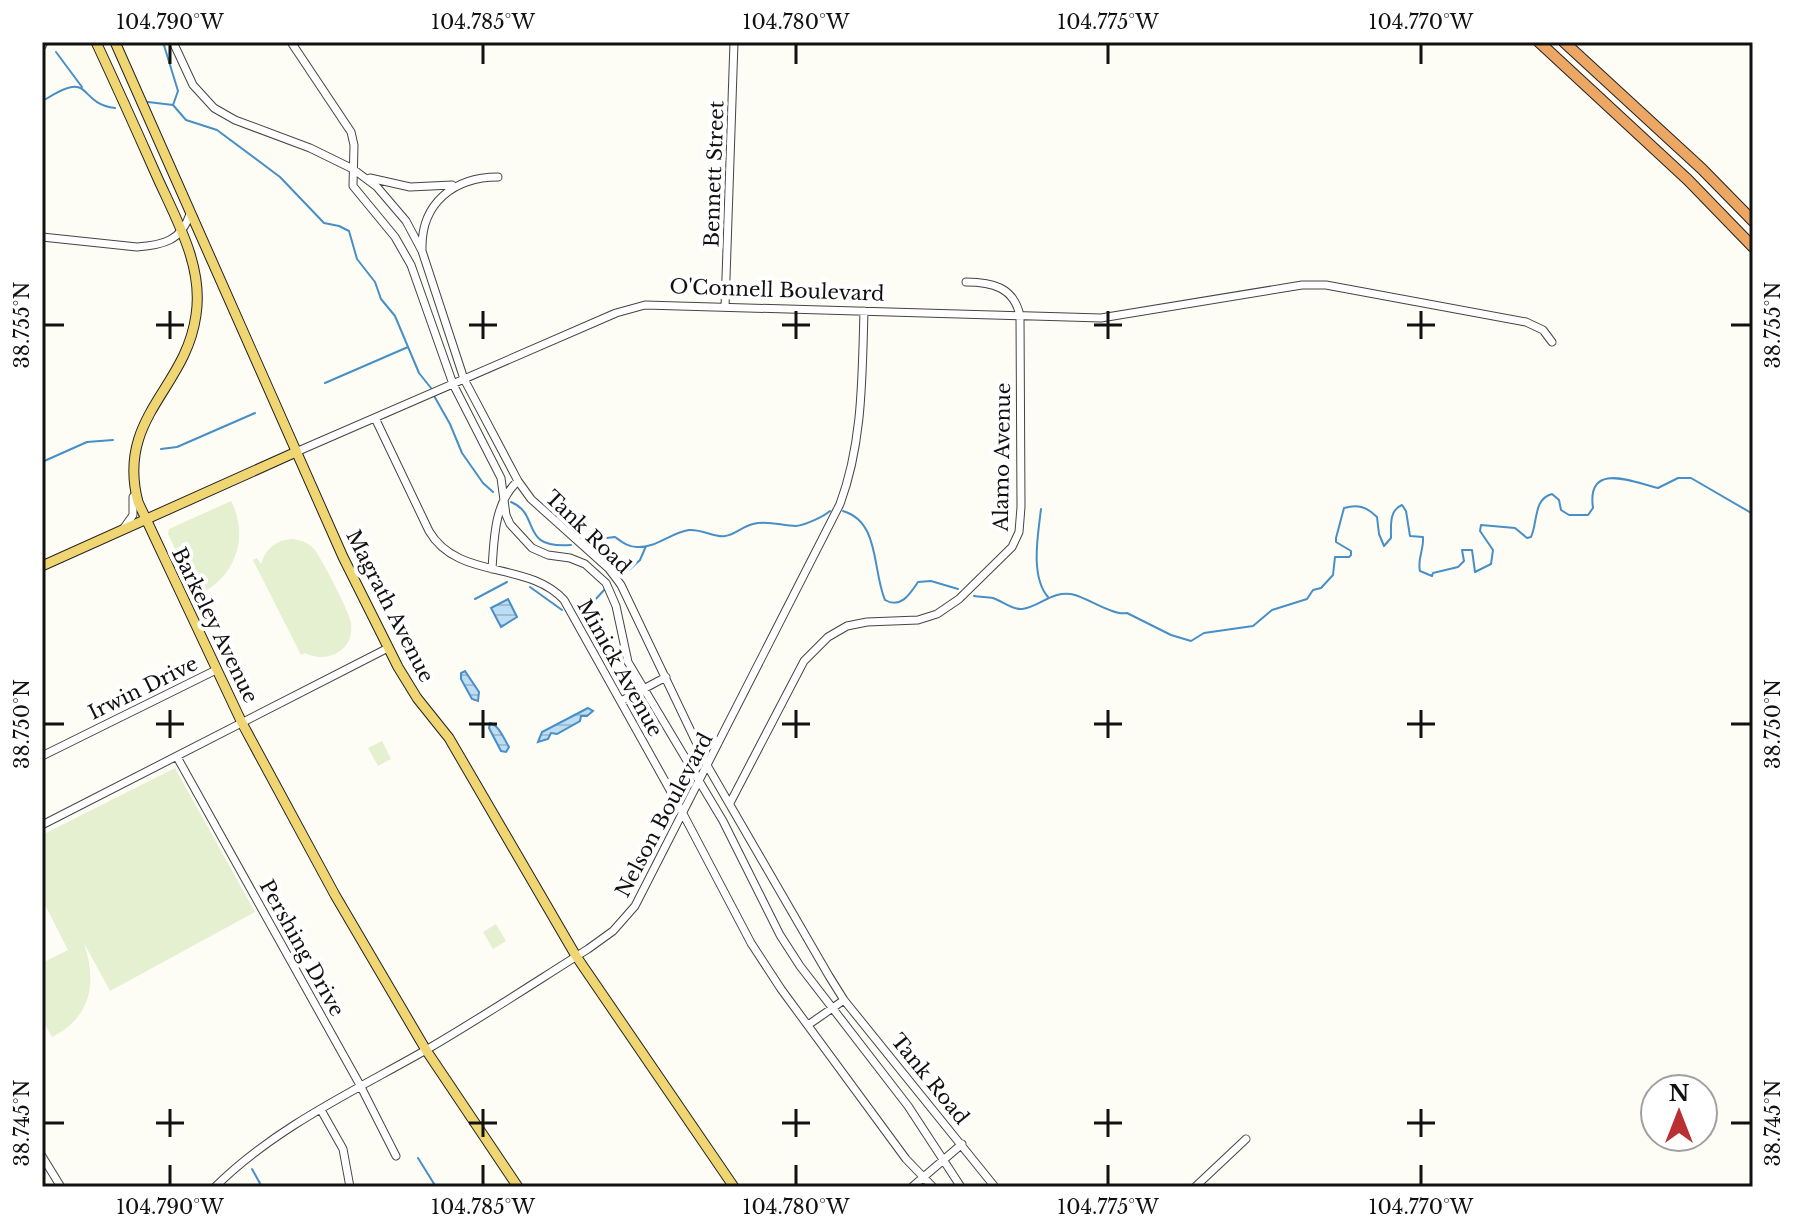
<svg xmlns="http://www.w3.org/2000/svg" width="1795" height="1229" viewBox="0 0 1795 1229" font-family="'Libre Baskerville',serif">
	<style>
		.pitch { fill: #e4f0d0 }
		.water { fill: url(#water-rules); stroke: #478fc6; stroke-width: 2 }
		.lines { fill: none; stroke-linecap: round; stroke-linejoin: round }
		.stream { stroke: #478fc6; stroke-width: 2 }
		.minor-casing { stroke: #444; stroke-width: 9 }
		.major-casing { stroke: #222; stroke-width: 11 }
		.highway-casing { stroke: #222; stroke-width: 12 }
		.minor { stroke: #fff; stroke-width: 7 }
		.major { stroke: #f0d673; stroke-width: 9 }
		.highway { stroke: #eca765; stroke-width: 10 }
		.ticks { fill: none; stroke: #111; stroke-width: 3 }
		.labels { text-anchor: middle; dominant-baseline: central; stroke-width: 8; stroke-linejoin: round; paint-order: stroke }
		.street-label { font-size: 20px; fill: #111; stroke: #fff }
		.neatline { fill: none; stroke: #111; stroke-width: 3 }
		.ticks-label { font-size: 20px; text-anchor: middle; fill: #111 }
	</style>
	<defs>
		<pattern id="water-rules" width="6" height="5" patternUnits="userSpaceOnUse" patternTransform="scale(2)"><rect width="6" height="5" fill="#bcddf3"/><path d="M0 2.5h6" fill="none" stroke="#a1bdcf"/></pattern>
	</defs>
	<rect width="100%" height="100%" fill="#fefdf5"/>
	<path class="pitch" d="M231 501C250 537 235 579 197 595L168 534 169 529Z
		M292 539C300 540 308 542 314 549 322 559 349 611 351 623 355 651 327 664 305 653L301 655 253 560 257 558 261 564C266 548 276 540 292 539Z
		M382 741 391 759 378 766 368 748Z
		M175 768 255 912 110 991 84 943C97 982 92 1017 52 1037L42 1019V963L68 950 42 899V835Z
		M496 924 506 941 493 949 483 932Z"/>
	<path class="water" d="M508 599 517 617 501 627 491 608Z
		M465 671 479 692 478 701 472 699 461 679V673Z
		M588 708 593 711 587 716H581L580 721 557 734 551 733 548 739 538 742 542 732Z
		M490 723C499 725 504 739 509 747L506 752 501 751 489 728Z"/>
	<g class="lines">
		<path class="stream" d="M163 42 178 91 173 105
			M56 52 82 87
			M46 99C94 69 76 103 115 108
			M148 102 173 105 186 120 217 130 280 177 324 223 339 226 349 231 357 259 375 282 381 299 395 316 419 373 431 388
			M325 383 408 347
			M433 394 450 424 462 453 483 483 493 492
			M161 449 177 447 255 413
			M42 462 87 442 113 440
			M511 502C542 515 518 549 571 545
			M1041 509C1038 535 1030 576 1048 597
			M843 511C880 522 872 569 885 600 901 609 910 594 918 582L931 581 958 589
			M589 540 615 537C622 542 628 547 637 547 656 548 670 533 689 530 703 529 715 538 725 536 735 535 743 526 753 524 768 520 782 526 796 526 805 525 823 517 830 511
			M629 570 640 560 646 546
			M530 587 562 610
			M974 596C980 597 987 597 993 598 1002 601 1012 610 1022 609 1040 607 1053 589 1075 595 1089 599 1114 616 1127 613L1171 635 1191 641 1204 633 1253 626 1272 610 1307 599 1313 590 1321 588 1333 575 1335 557H1349L1351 555V551L1336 542V538L1344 508C1358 504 1367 507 1377 517L1379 534 1384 546 1391 538C1391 526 1389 510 1402 505L1406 511 1410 536 1423 537C1424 550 1417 559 1420 571L1432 576 1433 573 1458 567 1464 561 1462 550H1472L1475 572 1491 564 1493 550 1480 531 1481 525 1515 528 1527 538 1531 537C1538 522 1533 499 1552 494L1559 500 1561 510 1569 515H1588L1593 508C1586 460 1635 483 1658 488L1678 478H1691L1753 514
			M475 599 507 582
			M578 611 594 601 605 589
			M418 1158 436 1187
			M252 1169 262 1187"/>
		<defs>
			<path id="minor" d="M173 42 193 85 214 108 235 120 310 148 353 169 377 187 406 221 422 251 464 379 518 481 531 499 609 569 621 585 708 767 829 976 844 1000 995 1187
				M291 42 351 132 354 145 353 186 395 237 411 265 453 384 501 478 506 515 510 524 532 548 548 555 570 558 585 564 606 583 616 606 628 662 723 821 780 935 800 966 908 1106 961 1187
				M42 46 44 42
				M370 178 410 187 452 185
				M42 237 137 247C163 245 181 241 190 214
				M422 249C421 203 454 177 498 177
				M725 307 734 42
				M375 418 429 531C458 581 528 560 564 600L680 808 751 943 781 989 906 1159 933 1187
				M296 452 616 313 645 305 1101 318 1302 285H1326L1526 322 1543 330 1552 342
				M123 529 133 515V497
				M492 569C494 540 494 502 518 481
				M621 701 666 677
				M42 756 216 670
				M177 757 360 1085 396 1156
				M730 803 804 661 828 637 847 626 867 622 918 620 937 614 959 599 1012 547 1019 532 1021 507 1020 316C1014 287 992 282 966 282
				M42 825 388 648
				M808 1025 844 1000
				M321 1110 343 1149 350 1187
				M42 1156 61 1187
				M215 1187C274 1128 354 1091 426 1050 481 1018 534 983 588 949L613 931 635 906 840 504C863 442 862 376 864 311
				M912 1187 962 1144
				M1195 1187 1246 1139"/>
			<path id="major" d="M96 42C116 85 135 127 154 170 174 216 204 264 196 315 186 389 116 417 138 502L242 723 335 895 426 1050 518 1187
				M115 42 343 557 398 667 417 698 449 738 576 956 734 1187
				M42 566 296 452"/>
			<path id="highway" d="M1539 42 1688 180 1753 247
				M1564 42 1702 169 1753 221"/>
		</defs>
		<use href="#minor" class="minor-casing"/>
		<use href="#major" class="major-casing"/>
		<use href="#highway" class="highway-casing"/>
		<use href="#minor" class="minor"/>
		<use href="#major" class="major"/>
		<use href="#highway" class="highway"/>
	</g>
	<path class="ticks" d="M170 44V64M483 44V64M796 44V64M1108 44V64M1421 44V64M170 311V339M483 311V339M796 311V339M1108 311V339M1421 311V339M44 325H64M156 325H184M469 325H497M782 325H810M1094 325H1122M1407 325H1435M1731 325H1751M170 710V738M483 710V738M796 710V738M1108 710V738M1421 710V738M44 724H64M156 724H184M469 724H497M782 724H810M1094 724H1122M1407 724H1435M1731 724H1751M170 1109V1137M483 1109V1137M796 1109V1137M1108 1109V1137M1421 1109V1137M44 1123H64M156 1123H184M469 1123H497M782 1123H810M1094 1123H1122M1407 1123H1435M1731 1123H1751M170 1165V1185M483 1165V1185M796 1165V1185M1108 1165V1185M1421 1165V1185"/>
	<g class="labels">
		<g class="street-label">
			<text transform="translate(714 174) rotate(-88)">Bennett Street</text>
			<text transform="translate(777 290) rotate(2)">O'Connell Boulevard</text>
			<text transform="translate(1002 457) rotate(-89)">Alamo Avenue</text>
			<text transform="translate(588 532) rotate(44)">Tank Road</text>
			<text transform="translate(390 606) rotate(63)">Magrath Avenue</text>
			<text transform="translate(215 625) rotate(64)">Barkeley Avenue</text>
			<text transform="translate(620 668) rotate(61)">Minick Avenue</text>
			<text transform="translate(143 688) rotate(-26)">Irwin Drive</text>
			<text transform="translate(664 815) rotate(-62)">Nelson Boulevard</text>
			<text transform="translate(302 948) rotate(61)">Pershing Drive</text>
			<text transform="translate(930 1079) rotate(51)">Tank Road</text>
		</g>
	</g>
	<rect width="1795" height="1229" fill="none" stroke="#ffffff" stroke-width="88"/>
	<g transform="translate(1679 1113)"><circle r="38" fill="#ffffff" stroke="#a0a0a0" stroke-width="2"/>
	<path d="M0-6L14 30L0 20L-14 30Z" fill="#ba2f31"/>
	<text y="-12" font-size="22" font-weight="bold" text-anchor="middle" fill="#111111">N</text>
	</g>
	<rect x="44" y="44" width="1707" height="1141" class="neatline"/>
	<g class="ticks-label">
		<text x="170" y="29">104.790°W</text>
		<text x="483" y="29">104.785°W</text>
		<text x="796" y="29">104.780°W</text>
		<text x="1108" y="29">104.775°W</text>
		<text x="1421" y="29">104.770°W</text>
		<text transform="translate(22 325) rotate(-90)" y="7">38.755°N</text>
		<text transform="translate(1773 325) rotate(-90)" y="7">38.755°N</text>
		<text transform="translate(22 724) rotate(-90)" y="7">38.750°N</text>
		<text transform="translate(1773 724) rotate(-90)" y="7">38.750°N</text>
		<text transform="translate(22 1123) rotate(-90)" y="7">38.745°N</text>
		<text transform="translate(1773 1123) rotate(-90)" y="7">38.745°N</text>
		<text x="170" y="1214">104.790°W</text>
		<text x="483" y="1214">104.785°W</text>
		<text x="796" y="1214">104.780°W</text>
		<text x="1108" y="1214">104.775°W</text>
		<text x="1421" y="1214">104.770°W</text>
	</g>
</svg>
